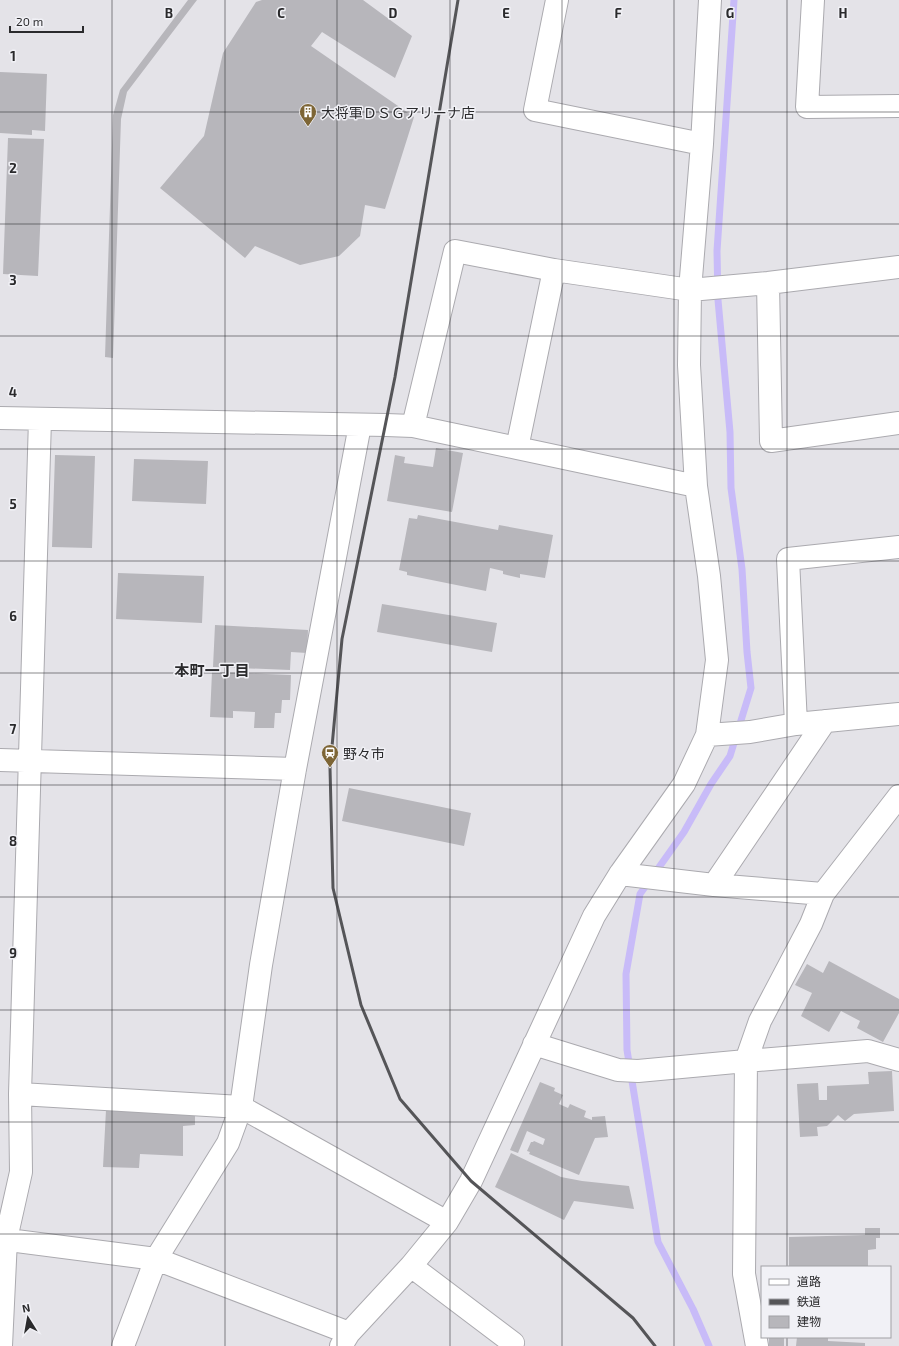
<svg xmlns="http://www.w3.org/2000/svg" width="899" height="1346" viewBox="0 0 899 1346" font-family="'Exo 2','Noto Sans JP',sans-serif">
	<style>
		.lines { fill: none; stroke-linecap: round; stroke-linejoin: round }
		.stream { stroke: #c8bbf8; stroke-width: 7 }
		.building { fill: #b7b6bb }
		.minor-casing { stroke: #abaaaf; stroke-width: 24 }
		.minor { stroke: #fff; stroke-width: 22 }
		.rail { stroke: #555558; stroke-width: 3 }
		.grid { fill: none; stroke: #2a2a2c; stroke-width: 1; stroke-opacity: 0.55 }
		.labels { text-anchor: middle; dominant-baseline: central; stroke-width: 3; stroke-linejoin: round; paint-order: stroke }
		.poi-label { font-size: 14px; fill: #2a2a2c; stroke: #f1f1f6; text-anchor: start }
		.neighbourhood-label { font-size: 15px; font-weight: bold; fill: #2a2a2c; stroke: #f1f1f6 }
		.grid-label { font-size: 13px; text-anchor: middle; font-weight: bold; fill: #2a2a2c; stroke: #f1f1f6; stroke-width: 3; stroke-linejoin: round; paint-order: stroke }
	</style>
	<rect width="100%" height="100%" fill="#e4e3e8"/>
	<g class="lines">
		<path class="stream" d="M709 1346 693 1309 658 1242 627 1050 626 974 640 894 684 832 711 784 730 756 751 688 747 652 742 569 731 488 730 432 718 300 717 251 734 0"/>
	</g>
	<path class="building" d="M188 0H197L127 92 121 119 113 358 105 357 113 115 120 90Z
		M262 0H363L412 36 395 78 322 32 311 46 414 117 385 209 365 205 360 236 339 256 300 265 255 246 245 258 160 188 204 136 223 53 256 2Z
		M0 72 47 74 45 131 32 130V135L0 133Z
		M8 138 44 139 38 276 3 274Z
		M436 448 463 453 452 512 387 501 395 455 405 457 404 463 433 467Z
		M55 455 95 456 92 548 52 547Z
		M134 459 208 461 206 504 132 501Z
		M418 515 498 530 499 525 553 535 545 578 520 574V578L503 574V571L490 568 486 591 407 575V572L399 570 409 518 417 519Z
		M118 573 204 576 202 623 116 619Z
		M382 604 497 623 492 652 377 632Z
		M215 625 308 630 307 653 291 652 290 670 213 667Z
		M212 672 291 675 290 700H282L281 713H275L274 728H254L255 712 233 711V718L210 717Z
		M349 788 471 813 464 846 342 821Z
		M829 961 899 999V1013L883 1042 857 1028 860 1021 841 1011 829 1032 801 1016 812 993 795 985 807 964 823 973Z
		M892 1071 894 1111 854 1114 845 1121 838 1115 827 1126 817 1127 818 1136 800 1137 797 1084 818 1083 819 1100H827V1086L869 1084 868 1072Z
		M540 1082 555 1088 554 1091 563 1095 559 1104 568 1108 570 1104 586 1111 584 1117 592 1120V1117L605 1116 608 1137 595 1138 579 1175 529 1154 530 1152 527 1151 531 1142H533L534 1141 543 1145 545 1139 527 1131 518 1153 510 1150Z
		M106 1110 195 1114V1125L183 1126V1156L140 1154 139 1168 103 1167Z
		M511 1153 561 1177 582 1181 629 1186 634 1209 574 1201 564 1220 495 1187Z
		M865 1228H880V1238H876V1249L868 1250V1267H789V1237L865 1235Z
		M769 1337H784V1346H769Z
		M797 1337 828 1338V1341L865 1343V1346H796Z"/>
	<g class="lines">
		<defs>
			<path id="minor" d="M557 0 535 110 702 144
				M813 0 807 107 899 106
				M768 283 771 441 899 423
				M0 418 386 425 413 426 455 251 554 270 690 290 768 283 899 267
				M40 419 20 1094 241 1107 447 1222
				M413 426 517 448 554 270
				M517 448 696 486
				M796 724 788 559 899 547
				M707 735 750 732 796 724 899 714
				M0 760 295 769
				M620 874 714 885 823 894
				M714 885 825 721
				M534 1044 618 1070 638 1071 746 1061 868 1051 899 1060
				M0 1239 156 1259 349 1333
				M411 1266 513 1343 512 1346
				M1 1346 6 1239 21 1172 20 1094
				M123 1346 156 1259 228 1143 241 1107 261 965 295 769 360 425
				M341 1346 349 1333 411 1266 447 1222 471 1181 594 916 620 874 684 784 707 735 717 660 709 576 696 486 689 365 690 290 702 144 710 0
				M757 1346 744 1274 746 1061 760 1021 811 924 823 894 899 796"/>
		</defs>
		<use href="#minor" class="minor-casing"/>
		<use href="#minor" class="minor"/>
		<path class="rail" d="M458 0 395 377 342 639 330 768 333 888 361 1005 400 1099 471 1181 633 1318 655 1346"/>
	</g>
	<path class="grid" d="M112 0V1346M225 0V1346M337 0V1346M450 0V1346M562 0V1346M674 0V1346M787 0V1267M0 112H899M0 224H899M0 336H899M0 449H899M0 561H899M0 673H899M0 785H899M0 897H899M0 1010H899M0 1122H899M0 1234H899M787 1337V1346"/>
	<defs>
		<symbol id="building-pin" viewBox="-11 -11 22 30"><path d="M0 17L-7.5 6A9.5 9.5 0 1 1 7.5 6Z" fill="#7d6535" stroke="#f1f1f6"/><path d="M-4-6H4V6H1V3H-1V6H-4ZM-2.5-4.3h1.7v1.8h-1.7ZM.8-4.3h1.7v1.8H.8ZM-2.5-1h1.7V.8h-1.7ZM.8-1h1.7V.8H.8Z" fill="#fff"/></symbol>
		<symbol id="station-pin" viewBox="-11 -11 22 30"><path d="M0 17L-7.5 6A9.5 9.5 0 1 1 7.5 6Z" fill="#7d6535" stroke="#f1f1f6"/><path d="M-3-6H3Q5-6 5-4V2Q5 4 3 4L4.5 6H3L1.5 4h-3L-3 6H-4.5L-3 4Q-5 4-5 2V-4Q-5-6-3-6ZM-3.5-4v3h7v-3ZM-3.5 1v1.5H-2V1ZM2 1v1.5H3.5V1Z" fill="#fff"/></symbol>
	</defs>
	<g fill-rule="evenodd">
		<use href="#building-pin" x="298" y="102" width="20" height="27"/>
		<use href="#station-pin" x="320" y="743" width="20" height="27"/>
	</g>
	<g class="labels">
		<g class="poi-label">
			<text x="321" y="112">大将軍ＤＳＧアリーナ店</text>
			<text x="343" y="753">野々市</text>
		</g>
		<g class="neighbourhood-label">
			<text x="212" y="670">本町一丁目</text>
		</g>
	</g>
	<g class="grid-label">
		<text x="169" y="18">B</text>
		<text x="281" y="18">C</text>
		<text x="393" y="18">D</text>
		<text x="506" y="18">E</text>
		<text x="618" y="18">F</text>
		<text x="730" y="18">G</text>
		<text x="843" y="18">H</text>
		<text x="13" y="61">1</text>
		<text x="13" y="173">2</text>
		<text x="13" y="285">3</text>
		<text x="13" y="397">4</text>
		<text x="13" y="509">5</text>
		<text x="13" y="621">6</text>
		<text x="13" y="734">7</text>
		<text x="13" y="846">8</text>
		<text x="13" y="958">9</text>
	</g>
	<rect x="761" y="1266" width="130" height="72" fill="#f1f1f6" stroke="#a1a1a5"/>
	<rect x="769" y="1279" width="20" height="6" fill="#ffffff" stroke="#a1a1a5"/>
	<text x="797" y="1286" font-size="12" fill="#2a2a2c">道路</text>
	<rect x="769" y="1299" width="20" height="6" fill="#555558" stroke="#a1a1a5"/>
	<text x="797" y="1306" font-size="12" fill="#2a2a2c">鉄道</text>
	<rect x="769" y="1316" width="20" height="12" fill="#b7b6bb" stroke="#a1a1a5"/>
	<text x="797" y="1326" font-size="12" fill="#2a2a2c">建物</text>
	<g transform="translate(28 1318) rotate(349)" stroke="#f1f1f6" stroke-width="3" paint-order="stroke">
	<path d="M0-3L7 15L0 10L-7 15Z" fill="#2a2a2c"/>
	<text y="-6" font-size="11" font-weight="bold" text-anchor="middle" fill="#2a2a2c">N</text>
	</g>
	<path d="M10 26v6h73v-6" fill="none" stroke="#2a2a2c" stroke-width="2"/>
	<text x="16" y="26" font-size="12" fill="#2a2a2c" stroke="#f1f1f6" stroke-width="3" paint-order="stroke">20 m</text>
</svg>
